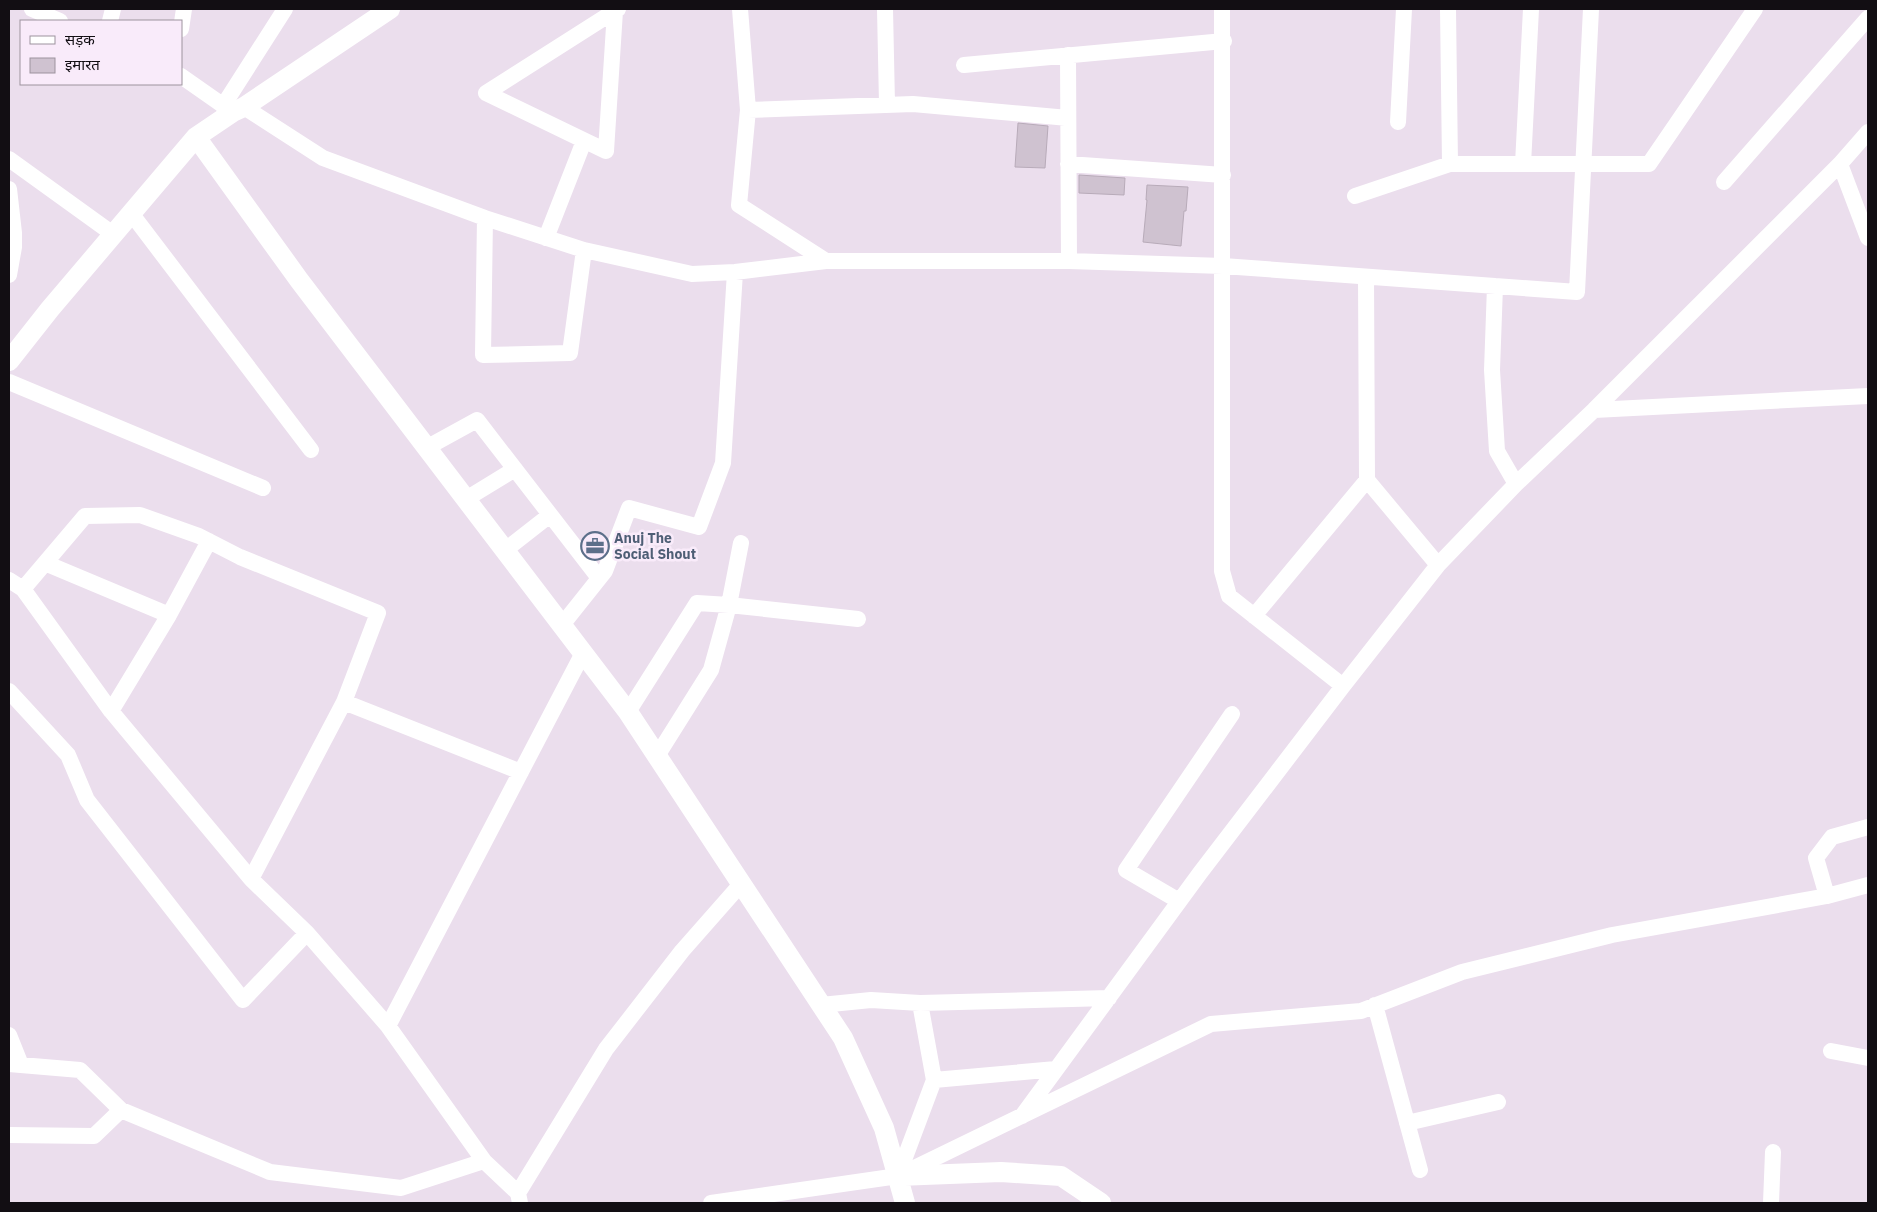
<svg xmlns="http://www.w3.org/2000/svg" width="1877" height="1212" viewBox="0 0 1877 1212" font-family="'IBM Plex Sans','Noto Sans Devanagari',sans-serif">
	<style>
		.building { fill: #cfc2d0; stroke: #b8abb9 }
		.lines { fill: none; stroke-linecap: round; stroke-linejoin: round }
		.minor { stroke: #fff; stroke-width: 16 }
		.tertiary { stroke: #fff; stroke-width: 20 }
		.labels { text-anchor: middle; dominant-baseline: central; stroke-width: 5; stroke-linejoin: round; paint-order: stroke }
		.service-label { font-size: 14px; font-weight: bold; fill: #4e5e75; stroke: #f9ebfa; text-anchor: start }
	</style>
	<rect width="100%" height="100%" fill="#ebdeed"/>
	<path class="building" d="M1018 123 1048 126 1045 168 1015 167Z
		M1079 175 1125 178 1124 195 1079 193Z
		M1147 185 1188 187 1186 211H1184L1181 246 1143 242 1147 200H1146Z"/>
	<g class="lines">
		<path class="minor" d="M32 9 60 21
			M740 9 748 110 739 205 826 261
			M885 9 887 104
			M1222 9V571L1229 596 1343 686
			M1448 9 1450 164
			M110 21 113 9
			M181 29 184 9
			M1068 55 1069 261
			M964 65 1224 41
			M181 76 231 111
			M486 93 606 151 615 11
			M486 93 618 9
			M223 106 285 9
			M244 107 323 158 485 218 584 250 692 274 735 272 826 261H1069L1223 266 1577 292 1591 9
			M748 110 913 104 1068 118
			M1398 122 1404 9
			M9 159 113 234
			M1068 164 1223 175
			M1523 164 1531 9
			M1840 164 1868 238
			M1724 182 1868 18
			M9 189 14 233V247L9 275
			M1355 196 1450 164H1649L1755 9
			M131 213 311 450
			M485 218 483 355 570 353 584 250
			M546 238 584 141
			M1366 277 1367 480 1438 565
			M1495 286 1492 370 1497 451 1516 484
			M9 382 263 488
			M1594 410 1868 396
			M426 448 477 420 599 578
			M466 499 515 469
			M504 551 550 515
			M45 563 169 615
			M9 580 23 589 111 711 251 879 307 933 388 1026 484 1161 518 1193 520 1203
			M23 589 85 516 140 515 199 536 240 557 378 613 344 702 251 879
			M1254 616 1367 480
			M562 625 605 571 629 508 699 527 723 463 735 272
			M9 691 68 755 87 800 243 1000 307 933
			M344 702 521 772
			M111 711 169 615 209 541
			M628 712 697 603 729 605 858 619
			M657 756 711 670 729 605 741 543
			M1827 896 1816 858 1832 837 1868 827
			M1179 901 1126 870 1232 714
			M821 1005 871 1000 920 1003 1109 998
			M1375 1005 1420 1170
			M388 1026 583 653
			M9 1035 21 1065
			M1831 1051 1868 1058
			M9 1064 80 1070 121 1110 270 1172 401 1188 484 1161
			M934 1080 1056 1069
			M1022 1116 1200 873 1343 686 1438 565 1516 484 1594 410 1840 164 1868 132
			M1407 1123 1498 1102
			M9 1135 94 1136 121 1110
			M898 1176 934 1080 920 1003
			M518 1193 606 1049 682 951 741 884
			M711 1203 898 1176 1211 1024 1361 1011 1462 972 1612 935 1827 896 1868 885
			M1771 1203 1773 1152"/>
		<path class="tertiary" d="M196 137 299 280 628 712 843 1038 884 1128 905 1203
			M9 361 50 309 196 137 233 112 244 107 390 9
			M898 1176 1001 1172 1061 1176 1101 1203"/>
	</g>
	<defs>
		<symbol id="office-ring" viewBox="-11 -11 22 22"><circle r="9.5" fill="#f9ebfa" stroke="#5c6f8a" stroke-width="1.5"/><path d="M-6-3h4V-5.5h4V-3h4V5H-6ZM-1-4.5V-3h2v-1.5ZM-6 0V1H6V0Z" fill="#5c6f8a"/></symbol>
	</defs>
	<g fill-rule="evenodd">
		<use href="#office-ring" x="579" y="530" width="32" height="32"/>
	</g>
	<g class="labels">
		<g class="service-label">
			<text x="614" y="538">Anuj The<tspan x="614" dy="16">Social Shout</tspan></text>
		</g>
	</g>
	<rect width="1877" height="1212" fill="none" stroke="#120e13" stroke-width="20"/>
	<rect x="20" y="20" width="162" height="65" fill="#f9ebfa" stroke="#9d939e"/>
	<rect x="30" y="36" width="25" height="8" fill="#ffffff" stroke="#9d939e"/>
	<text x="65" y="45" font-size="15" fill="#120e13">सड़क</text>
	<rect x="30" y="58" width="25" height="15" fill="#cfc2d0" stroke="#9d939e"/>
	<text x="65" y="70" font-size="15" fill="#120e13">इमारत</text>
</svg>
